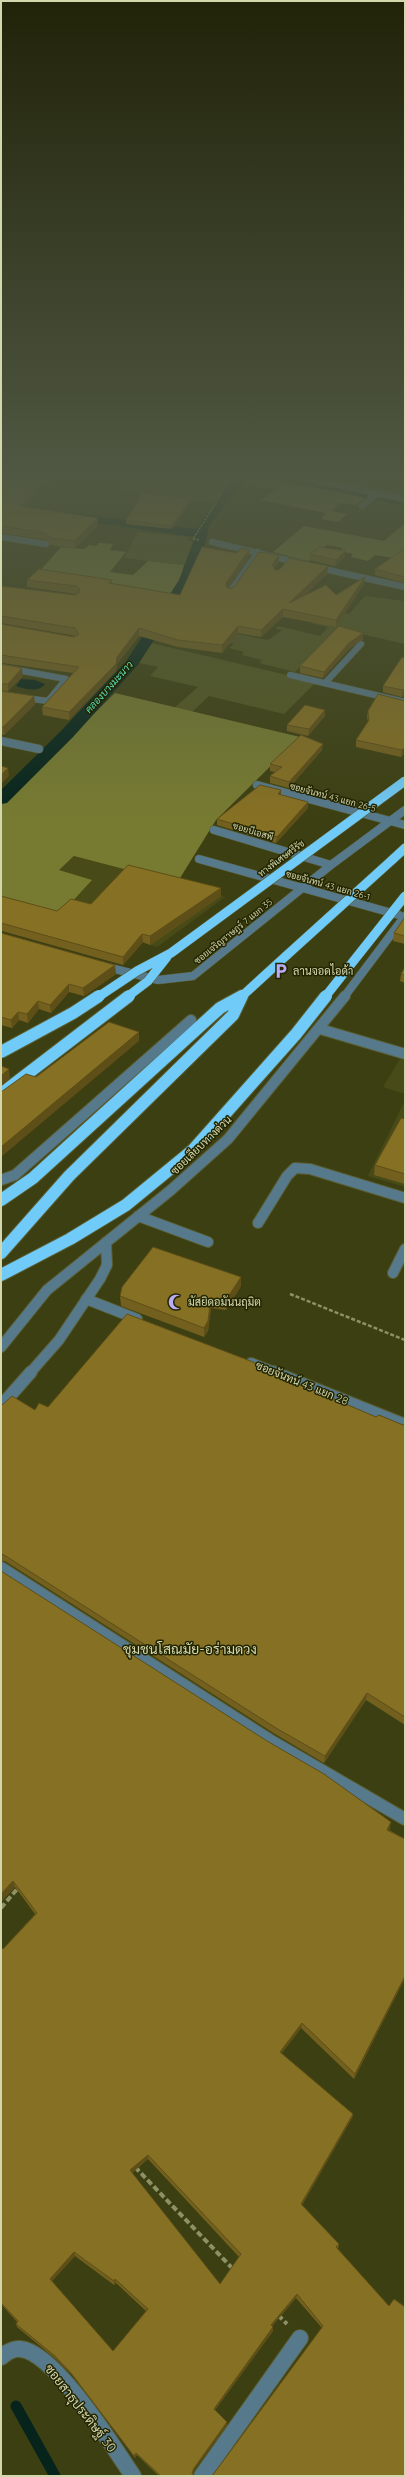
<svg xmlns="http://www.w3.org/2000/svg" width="406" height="2477" viewBox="0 0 406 2477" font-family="Quicksand,Sarabun,sans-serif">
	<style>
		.built { fill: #484b17 }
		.green { fill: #535720 }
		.forest { fill: #777b31 }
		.water { fill: #06241c }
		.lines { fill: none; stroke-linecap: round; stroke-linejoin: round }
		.stream { stroke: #06241c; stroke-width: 11 }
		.canal { fill: #06241c; fill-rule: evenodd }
		.minor-far4-casing { stroke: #5a5d30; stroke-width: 7 }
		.minor-far3-casing { stroke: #5a5d30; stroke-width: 9 }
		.minor-far2-casing { stroke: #5a5d30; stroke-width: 12 }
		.minor-far1-casing { stroke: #5a5d30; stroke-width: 14 }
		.minor-casing { stroke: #5a5d30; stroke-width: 18 }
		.highway-far1-casing { stroke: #5a5d30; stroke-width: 10 }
		.highway-casing { stroke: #5a5d30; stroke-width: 14 }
		.path-far2 { stroke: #8d9165; stroke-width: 1.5; stroke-dasharray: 2.5 1; stroke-linecap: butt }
		.path-far1 { stroke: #8d9165; stroke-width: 2.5; stroke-dasharray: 4 2; stroke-linecap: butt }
		.path { stroke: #8d9165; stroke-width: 4; stroke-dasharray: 6 3; stroke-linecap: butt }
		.minor-far4 { stroke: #56798c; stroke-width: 6 }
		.minor-far3 { stroke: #56798c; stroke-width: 8 }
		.minor-far2 { stroke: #56798c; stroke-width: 10 }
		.minor-far1 { stroke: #56798c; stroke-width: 12 }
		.minor { stroke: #56798c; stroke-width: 16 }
		.highway-far1 { stroke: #70cbf9; stroke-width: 9 }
		.highway { stroke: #70cbf9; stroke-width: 12 }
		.highway-bridge-far1-casing { stroke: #5a5d30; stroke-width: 10; stroke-linecap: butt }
		.highway-bridge-casing { stroke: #5a5d30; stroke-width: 14; stroke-linecap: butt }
		.highway-bridge-far1 { stroke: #70cbf9; stroke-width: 9 }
		.highway-bridge { stroke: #70cbf9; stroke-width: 12 }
		.wall { fill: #73601e; fill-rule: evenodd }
		.shaded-wall { fill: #5e4e18 }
		.building { fill: #867023; stroke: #5e4e18; fill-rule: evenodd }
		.labels { text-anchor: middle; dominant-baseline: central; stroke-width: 3; stroke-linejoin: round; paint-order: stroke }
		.far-street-label { font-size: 9px; fill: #d3d7ae; stroke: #232501 }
		.far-water-label { font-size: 10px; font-style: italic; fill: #59ddba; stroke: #232501 }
		.poi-label { font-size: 11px; fill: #d3d7ae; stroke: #232501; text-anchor: start }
		.street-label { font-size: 11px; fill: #d3d7ae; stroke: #232501 }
		.near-street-label { font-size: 13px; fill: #d3d7ae; stroke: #232501 }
		.near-neighbourhood-label { font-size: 14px; fill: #d3d7ae; stroke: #232501 }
	</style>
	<rect width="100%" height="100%" fill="#3c3f11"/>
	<path class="built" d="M75 856 225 897 157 947 58 917 91 880 58 870Z
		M400 1059 405 1061V1094L383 1087Z
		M405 1100V1187L368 1176Z"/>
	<path class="green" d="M134 476H184L232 482 217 504 117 491Z
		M138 532 188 537V541L197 542 184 565 124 558Z
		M365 596 405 601V644L339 629 295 672 259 663 262 660 242 655 244 652 229 648 234 644 220 640 229 632 268 640 282 630 275 629 278 626 320 636 328 627 311 623 326 610 349 614Z
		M151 643 316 682 284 714 209 696 191 713 173 709 198 687 150 676 158 667 139 663Z"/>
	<path class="forest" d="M247 476H284L371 493 356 505 339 503 332 511 347 514 338 522 321 519 326 513 261 500 276 489 242 484Z
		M403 525H405V551L394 558 375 555 368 561 351 557 353 554 340 551 343 548 327 545 308 561 273 552 304 526 384 541Z
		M99 543 113 544 110 550 126 552 110 572 133 575 148 561 184 565 180 582 152 626 119 603 37 574 61 547 84 549 89 545 96 546Z
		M115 693 300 737 216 820 177 883 74 856 59 870 92 880 58 917 1 903V805Z"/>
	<path class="water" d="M21 679 35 680 45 684C39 693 24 689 16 686Z"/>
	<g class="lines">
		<path class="stream" d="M16 2406 55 2476"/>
		<path class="canal" d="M234 476H246L208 528V534L193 580 137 666 73 737 7 803 1 804V790L61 731 127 660 179 580 195 537 67 519 61 515 63 512 196 529Z
			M273 476H294L405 498V506L279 480Z"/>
		<defs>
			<path id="minor-far4" d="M198 476 231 480 232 476
				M295 476 405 499
				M362 506 377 493
				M1 537 46 544
				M212 542 300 563
				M315 567 405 587
				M230 592 258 552
				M1 667 66 679 48 701 1 695
				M290 675 405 702
				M325 683 361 644"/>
			<path id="minor-far3" d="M1 741 39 749
				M257 785 405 825
				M214 830 331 865
				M199 859 399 915
				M103 966 158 980 193 976 331 865 405 810
				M344 997 405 916"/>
			<path id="minor-far2" d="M320 1029 405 1054
				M1 1180 15 1175 191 1020
				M138 1216 208 1242
				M258 1223 287 1176 295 1168 310 1169 405 1198
				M393 1273 405 1249
				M86 1299 137 1319
				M1 1347 47 1290 171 1190 228 1139 345 996
				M251 1363 276 1373
				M30 1373 59 1340 100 1279 107 1265 106 1242"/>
			<path id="minor-far1" d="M273 1372 405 1425
				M1 1406 31 1372
				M1 1568 271 1741 405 1819"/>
			<path id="minor" d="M1 2357C6 2353 13 2348 20 2349 54 2351 114 2448 133 2476
				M202 2476 300 2338"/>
			<path id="highway-far1" d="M392 860 405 848
				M241 997 287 955"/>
			<path id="highway" d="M1 1200 33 1178 220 1008 242 996
				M1 1253 69 1176 233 1015 242 996
				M1 1275 70 1239 126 1205 193 1150"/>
		</defs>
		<use href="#minor-far4" class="minor-far4-casing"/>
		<use href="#minor-far3" class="minor-far3-casing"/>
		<use href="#minor-far2" class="minor-far2-casing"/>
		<use href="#minor-far1" class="minor-far1-casing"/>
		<use href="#minor" class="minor-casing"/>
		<use href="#highway-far1" class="highway-far1-casing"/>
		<use href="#highway" class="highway-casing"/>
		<path class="path-far2" d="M199 540 193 539 222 493"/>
		<path class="path-far1" d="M290 1294 405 1340"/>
		<path class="path" d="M1 1908 18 1888
			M135 2167 234 2270
			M278 2315 287 2324"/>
		<use href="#minor-far4" class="minor-far4"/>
		<use href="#minor-far3" class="minor-far3"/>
		<use href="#minor-far2" class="minor-far2"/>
		<use href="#minor-far1" class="minor-far1"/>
		<use href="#minor" class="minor"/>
		<use href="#highway-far1" class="highway-far1"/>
		<use href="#highway" class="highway"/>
		<defs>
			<path id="highway-bridge-far1" d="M287 955 392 860
				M98 997 137 971 171 953 405 781
				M127 997 148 981 167 957
				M325 997 405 896"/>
			<path id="highway-bridge" d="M1 1052 73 1013 99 996
				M1 1094 129 996
				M193 1150 296 1034 326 996"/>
		</defs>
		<use href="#highway-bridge-far1" class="highway-bridge-far1-casing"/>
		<use href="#highway-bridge" class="highway-bridge-casing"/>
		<use href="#highway-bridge-far1" class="highway-bridge-far1"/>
		<use href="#highway-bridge" class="highway-bridge"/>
	</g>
	<path class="wall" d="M1 476H57L25 507 98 525 75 548 50 545 47 540 1 533Z
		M191 502 171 529 126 524V520Z
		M405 548V583L375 575V569Z
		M249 550V557L228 588 229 589 234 587 279 562 274 569 275 570 327 574 304 596 336 595 364 584 336 627 283 617 261 637 238 633 222 653 178 647 139 636 117 664 116 671 69 720 43 715 42 707 73 673 2 663H1V624L74 637 76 636 1 623V586L75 595 77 594 27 587V580H112V583L180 595 237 553Z
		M310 554 345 557 335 566 309 560Z
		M363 633V639L349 649 323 678 300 673V666Z
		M405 658V695L402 697 383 692V686Z
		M1 664 23 676 8 691 4 692 34 696 35 704 4 735 1 734Z
		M405 701V753L401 757 356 747V740L368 722 367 717 368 711Z
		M325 710V716L308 736 287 731V725Z
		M322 750 289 788 270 783V776L275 772 270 771V764Z
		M281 795 308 808 276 843 217 825V819Z
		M221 888V896L150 945 143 942 123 965 2 931H1V896L57 911 91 904Z
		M405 917V944L393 941 394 933Z
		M1 933 116 974 84 996 69 992 51 1013 39 1009 28 1023 19 1020 12 1028 1 1025Z
		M405 967V983L400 981 401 974Z
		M405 1119V1184L374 1175 375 1165Z
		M241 1277V1286L226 1310 211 1308 208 1331 204 1337 121 1306 120 1296Z
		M285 1378 376 1417 405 1425V1725L366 1700 324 1763 275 1734 5 1561H1V1406L35 1410 48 1407Z
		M1 1571 390 1829 389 1830 405 1839V1978L354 2079 301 2028 281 2054 353 2114 352 2118 302 2205 339 2244 338 2249 389 2306 405 2307 322 2328 296 2298 272 2326 273 2327V2331L215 2410 227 2422V2425L194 2470 193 2474 194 2476H159L137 2455 135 2458 73 2376 56 2359 17 2327 16 2324 17 2322 1 2304V1947L3 1949 35 1914 15 1887 1 1902ZM148 2159 239 2257 220 2284 132 2173ZM75 2256 114 2285 116 2283 146 2311 113 2351 52 2281Z"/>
	<path class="shaded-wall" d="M50 476H57L20 513 19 506Z
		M191 499V502L171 529V526Z
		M98 518V525L75 548 74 541Z
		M249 550V557L226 590V583Z
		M345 551V557L335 566 336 560Z
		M279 555V562L272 572V565Z
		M328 566 327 574 289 610V603Z
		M365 577 364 584 336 627V620Z
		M283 609V617L261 637V630Z
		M238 626V633L222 653V645Z
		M139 628V636L117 664 116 671 69 720V712L117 657Z
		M363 633V639L349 649 323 678 324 672 349 643Z
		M22 668 23 676 8 691V684Z
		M405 689V695L402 697 403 690Z
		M34 696 35 704 4 735 3 727Z
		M325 710V716L308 736 309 729Z
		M323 744 322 750 289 788V782Z
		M405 747V753L401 757 402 750Z
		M8 768 9 776 1 784V775Z
		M281 790V797L278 794Z
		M308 802V808L276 843 277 837Z
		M221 888V896L150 945V936Z
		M142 934 143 942 123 965V957Z
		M115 965 116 974 84 996 83 988Z
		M69 984V992L51 1013 50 1005Z
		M38 1001 39 1009 28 1023 27 1014Z
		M18 1012 19 1020 12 1028 11 1020Z
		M139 1032V1041L1 1157V1147Z
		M9 1069 10 1078 1 1086V1076Z
		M241 1277V1286L226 1310V1300Z
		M211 1298V1308L208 1331 204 1337V1328Z
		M367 1693 366 1700 324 1763 325 1756Z
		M391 1822 390 1829 386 1836 387 1830Z
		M13 1881 15 1887 1 1902V1894Z
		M405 1976V1978L354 2079 355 2074Z
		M302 2023 301 2028 279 2057 280 2052Z
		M353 2114 352 2118 300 2208 301 2204Z
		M148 2155V2159L131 2174 130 2170Z
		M74 2252 75 2256 51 2282 50 2279Z
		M115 2279 116 2283 114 2285V2281Z
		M297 2294 296 2298 270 2329 271 2325Z
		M273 2327V2331L214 2411V2409Z
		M227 2422V2425L194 2470 193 2476 192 2473 194 2468Z
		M136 2453 137 2455 135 2458 134 2456Z"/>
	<path class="building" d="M1 476H50L19 506 98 518 74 541 50 538 46 533 1 526Z
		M143 493 191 499 171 526 126 520Z
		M202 547 237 553 241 548 249 550 226 583V586L229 589 234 587 259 552 279 555 272 565 275 570 280 569 289 558 328 566 289 603 326 585 336 595 365 577 336 620 283 609 261 630 238 626 222 645 178 640 139 628 117 657 116 664 69 712 42 707 79 667 1 655V624L74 637 79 634 75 628 1 616V586L75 595 79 593 80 589 76 586 27 580 39 569 112 580 109 583 180 595Z
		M320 547 345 551 336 560 310 554Z
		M405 548V577L375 569Z
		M339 626 363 633 349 643 324 672 300 666Z
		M402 657 405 658V689L403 690 383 686Z
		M1 664 22 668 8 684H1Z
		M1 691 34 696 3 727H1Z
		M378 694 405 701V747L402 750 356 740 369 720 368 711Z
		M305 705 325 710 309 729 287 725Z
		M301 735 323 744 289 782 270 776 282 767 270 764Z
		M1 766 8 768 1 775Z
		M260 785 281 790 278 794 308 802 277 837 217 819Z
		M128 865 221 888 150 936 142 934 123 957 1 923V896L57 911 71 899 91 904Z
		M405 917V936L394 933Z
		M1 933 115 965 83 988 69 984 50 1005 38 1001 27 1014 18 1012 11 1020 1 1017Z
		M405 967V975L401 974Z
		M109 1022 139 1032 1 1147V1092L26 1074 36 1077Z
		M1 1066 9 1069 1 1076Z
		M401 1118 405 1119V1174L375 1165Z
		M153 1247 241 1277 226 1300 211 1298 208 1321 204 1328 120 1296 122 1287Z
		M127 1314 253 1362 285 1378 376 1417 379 1415 403 1425H405V1717L367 1693 325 1756 276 1728 4 1555 1 1554V1406L12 1396 35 1410 39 1403 48 1407Z
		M1 1571 267 1741 324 1774 391 1822 387 1830 405 1839V1976L355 2074 302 2023 280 2052 353 2114 301 2204 339 2244 336 2247 389 2306 394 2299 405 2307V2476H212L323 2326 297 2294 271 2325 273 2327 214 2409 227 2422 194 2468 192 2473 194 2476H161L136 2453 134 2456 71 2373 55 2356 16 2324 18 2321 1 2303V1947L3 1949 37 1913 13 1881 1 1894ZM148 2155 241 2254 220 2284 130 2170ZM74 2252 114 2281 115 2279 148 2309 113 2351 50 2279Z"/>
	<linearGradient id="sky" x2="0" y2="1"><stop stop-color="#212309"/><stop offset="0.58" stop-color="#505843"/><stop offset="1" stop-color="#505843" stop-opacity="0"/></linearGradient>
	<rect width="406" height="822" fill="url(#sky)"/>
	<defs>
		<symbol id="parking-bare" viewBox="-9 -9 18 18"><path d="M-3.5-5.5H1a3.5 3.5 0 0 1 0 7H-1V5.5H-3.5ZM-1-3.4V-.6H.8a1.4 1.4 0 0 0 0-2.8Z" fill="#b9abf7" stroke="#232501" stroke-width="2.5" paint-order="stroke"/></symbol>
		<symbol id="mosque-bare" viewBox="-9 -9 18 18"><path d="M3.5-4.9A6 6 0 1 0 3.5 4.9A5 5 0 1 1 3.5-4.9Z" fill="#b9abf7" stroke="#232501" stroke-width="2.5" paint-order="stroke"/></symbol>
	</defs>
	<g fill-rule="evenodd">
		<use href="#parking-bare" x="270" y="960" width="22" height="22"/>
		<use href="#mosque-bare" x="165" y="1291" width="22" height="22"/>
	</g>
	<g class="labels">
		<g class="far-street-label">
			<text transform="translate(333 797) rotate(15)">ซอยจันทน์ 43 แยก 26-5</text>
			<text transform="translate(253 831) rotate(17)">ซอยบีเอสพี</text>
			<text transform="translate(281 858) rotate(-36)">ทางพิเศษศรีรัช</text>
			<text transform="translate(328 885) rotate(16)">ซอยจันทน์ 43 แยก 26-1</text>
			<text transform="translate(233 931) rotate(-39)">ซอยเจริญราษฎร์ 7 แยก 35</text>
		</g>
		<g class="far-water-label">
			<text transform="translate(109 687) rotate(-48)">คลองบางมะนาว</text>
		</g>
		<g class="poi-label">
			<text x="293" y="971">ลานจอดไอด้า</text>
			<text x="188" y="1302">มัสยิดอมันนฤมิต</text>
		</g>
		<g class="street-label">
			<text transform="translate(201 1145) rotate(-44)">ซอยเลียบทางด่วน</text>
			<text transform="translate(302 1383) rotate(22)">ซอยจันทน์ 43 แยก 28</text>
		</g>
		<g class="near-street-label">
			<text transform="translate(81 2408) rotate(52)">ซอยสาธุประดิษฐ์ 30</text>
		</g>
		<g class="near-neighbourhood-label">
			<text x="190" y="1649">ชุมชนโสณมัย-อร่ามดวง</text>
		</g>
	</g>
	<rect width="406" height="2477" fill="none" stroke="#d3d7ae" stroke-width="4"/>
</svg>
